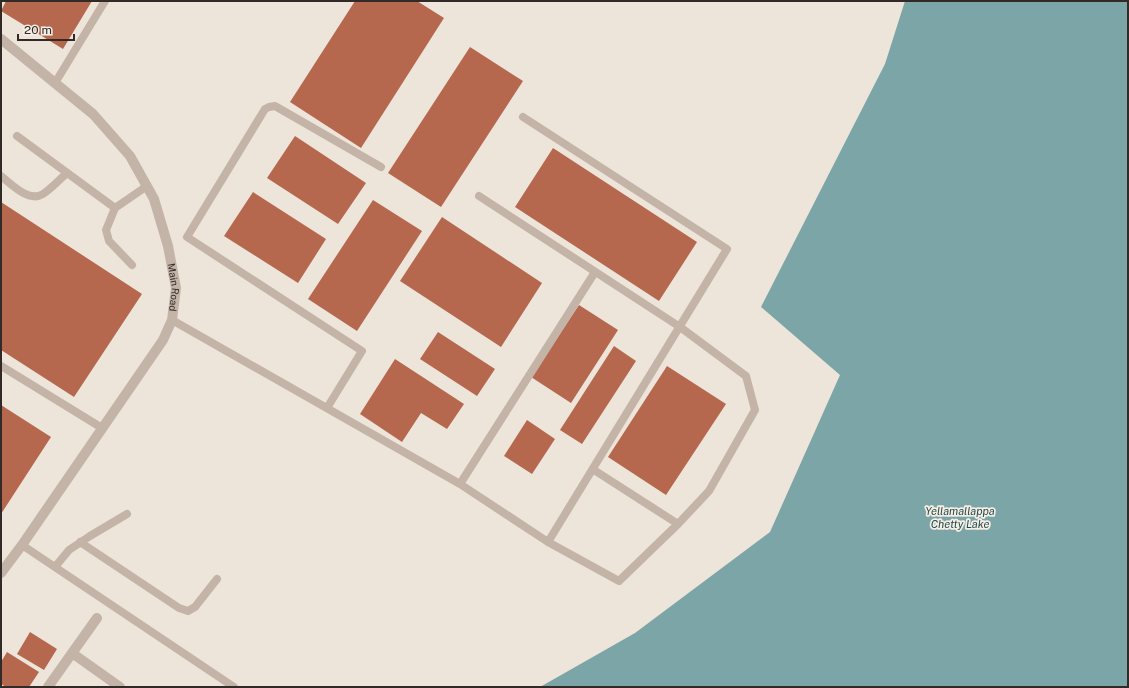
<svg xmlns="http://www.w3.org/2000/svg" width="1129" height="688" viewBox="0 0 1129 688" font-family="'Public Sans',sans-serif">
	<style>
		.water { fill: #7ca5a7 }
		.building { fill: #b6684f }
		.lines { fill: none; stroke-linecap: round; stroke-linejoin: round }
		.service { stroke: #c4b4a7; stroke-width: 8 }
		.minor { stroke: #c4b4a7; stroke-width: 10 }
		.tertiary { stroke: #c4b4a7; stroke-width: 10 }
		.labels { text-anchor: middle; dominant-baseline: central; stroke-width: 3.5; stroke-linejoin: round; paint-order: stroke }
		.street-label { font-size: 10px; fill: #312a27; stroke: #f6eee5 }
		.water-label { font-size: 11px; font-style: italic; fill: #224a4d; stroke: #f6eee5 }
	</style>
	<rect width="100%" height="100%" fill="#ede4da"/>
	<path class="water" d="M905 1H1128V687H540L635 633 770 532 840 375 761 307 885 64Z"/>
	<path class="building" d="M6 1H92L63 49 1 11Z
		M355 1H417L444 18 361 148 290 102Z
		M470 47 523 81 441 207 388 173Z
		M295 136 366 183 338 224 267 178Z
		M553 148 697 242 659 301 515 207Z
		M253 192 326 239 298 283 224 236Z
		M373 200 422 231 357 331 308 299Z
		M1 202 142 294 74 397 1 350Z
		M442 217 542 283 501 347 400 281Z
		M579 305 618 330 571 403 531 377Z
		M438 332 495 369 477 396 420 359Z
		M614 346 636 361 582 444 560 430Z
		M395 359 464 404 447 429 421 413 402 442 360 414Z
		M667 366 726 404 666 495 608 457Z
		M1 405 51 437 1 514Z
		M527 420 555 439 532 474 504 456Z
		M30 632 57 649 44 670 17 654Z
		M7 652 39 672 29 687H6L1 684V662Z"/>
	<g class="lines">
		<path class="service" d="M55 83 105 1
			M523 117 727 249 548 542
			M17 136 115 208
			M1 176C11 184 29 203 43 194 51 189 59 180 67 173
			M132 265 109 241 106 230 115 208 147 186
			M172 320 460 484 548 542 619 581 678 524 709 491 755 410 746 376 680 327 479 196
			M1 366 102 428
			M327 408 362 351 187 237 265 109 269 107 275 106 381 167
			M594 470 678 524
			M460 484 595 272
			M80 542 179 608 188 611 195 607 217 579
			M22 545 234 687
			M55 567 69 550 90 536 127 514"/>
		<path class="minor" d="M72 653 120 687
			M48 687 97 618"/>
		<path class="tertiary" id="s1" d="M1 39 93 114 130 156 154 199 168 246 176 288 172 320 163 340 22 545 1 573"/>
	</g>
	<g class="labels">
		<g class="street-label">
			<text stroke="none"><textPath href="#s1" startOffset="315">Main Road</textPath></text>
		</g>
		<g class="water-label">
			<text x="960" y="511">Yellamallappa<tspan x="960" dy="13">Chetty Lake</tspan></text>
		</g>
	</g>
	<rect width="1129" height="688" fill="none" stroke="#312a27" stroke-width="4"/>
	<path d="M18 34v6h56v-6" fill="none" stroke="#312a27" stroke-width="2"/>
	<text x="24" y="34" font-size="12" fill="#312a27" stroke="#f6eee5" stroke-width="3" paint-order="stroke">20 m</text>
</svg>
